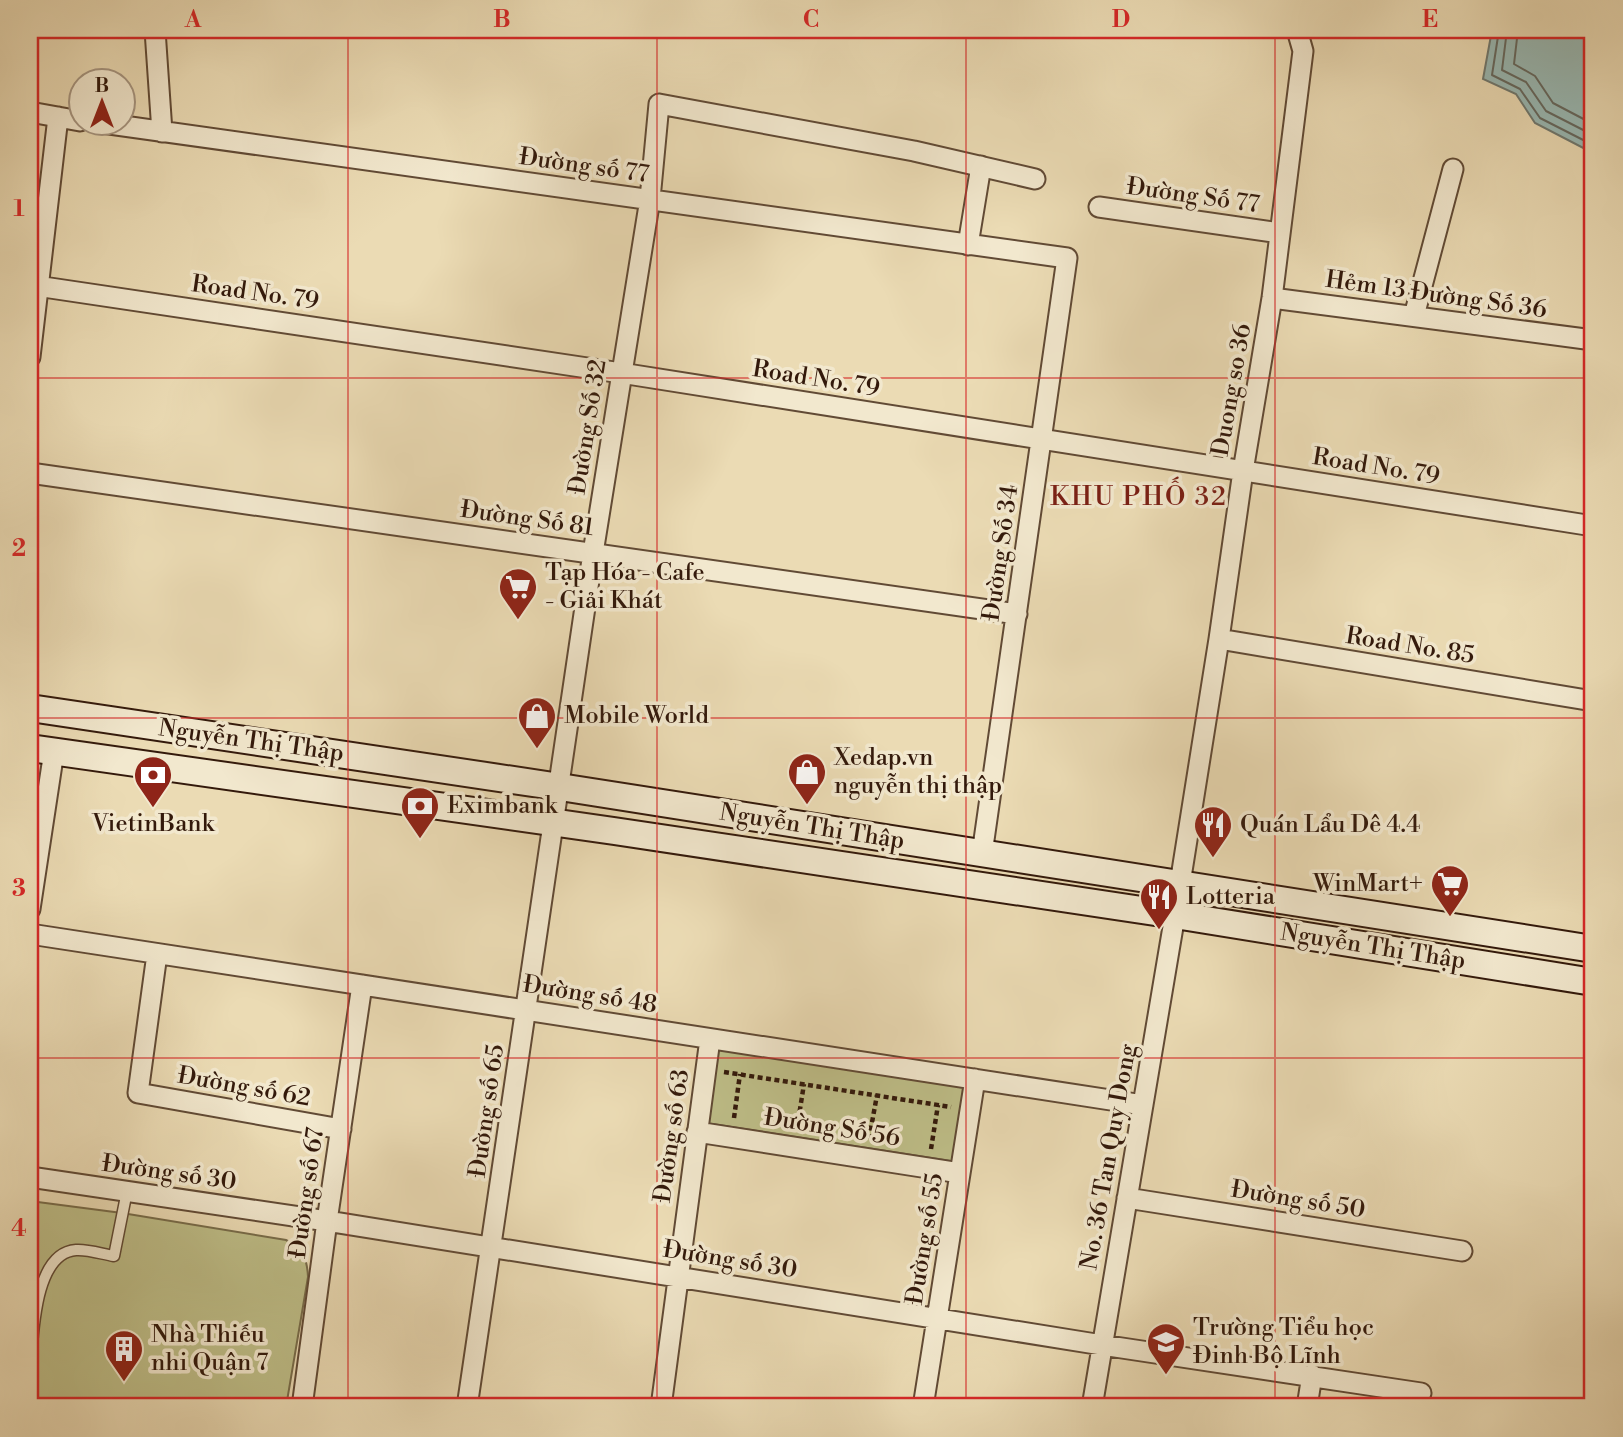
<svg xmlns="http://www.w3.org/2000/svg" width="1623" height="1437" viewBox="0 0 1623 1437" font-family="'Libre Bodoni',serif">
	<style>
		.green { fill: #bebe88; stroke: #786c4a; stroke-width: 2 }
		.water { fill: #99b9b4; stroke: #707970; stroke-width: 2 }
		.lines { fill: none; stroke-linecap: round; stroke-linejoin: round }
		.shore { stroke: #666960; stroke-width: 2 }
		.service-casing { stroke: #614a35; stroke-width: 13 }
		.minor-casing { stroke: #614a35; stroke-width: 23 }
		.secondary-casing { stroke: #33190b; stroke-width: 30 }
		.path { stroke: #33190b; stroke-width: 4.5; stroke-dasharray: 5 3.5; stroke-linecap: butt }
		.service { stroke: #f2e8ce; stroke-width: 10 }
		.minor { stroke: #f2e8ce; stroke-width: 19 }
		.secondary { stroke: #f2e8ce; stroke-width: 26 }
		.grid { fill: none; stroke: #d62828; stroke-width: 2; stroke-opacity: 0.55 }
		.labels { text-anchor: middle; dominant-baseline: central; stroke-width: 7; stroke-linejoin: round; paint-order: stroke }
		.street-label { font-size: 24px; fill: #33190b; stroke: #f2e8ce }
		.poi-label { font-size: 24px; fill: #33190b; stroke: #f2e8ce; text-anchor: start }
		.neighbourhood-label { font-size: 26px; letter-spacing: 2px; fill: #7a1f14; stroke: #f2e8ce }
		.neatline { fill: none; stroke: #d62828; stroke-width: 2.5 }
		.grid-label { font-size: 23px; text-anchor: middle; font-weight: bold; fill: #d62828 }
	</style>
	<rect width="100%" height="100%" fill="#ebdbb4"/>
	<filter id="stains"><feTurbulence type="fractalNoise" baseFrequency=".00286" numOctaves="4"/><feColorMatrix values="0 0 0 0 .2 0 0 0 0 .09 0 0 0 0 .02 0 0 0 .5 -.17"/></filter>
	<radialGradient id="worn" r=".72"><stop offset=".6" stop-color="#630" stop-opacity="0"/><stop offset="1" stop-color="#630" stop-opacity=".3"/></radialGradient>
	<path class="green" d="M717 1046 968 1087 958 1162 706 1123Z
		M30 1201 122 1213 286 1240C303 1249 307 1257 308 1277L286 1407H30Z"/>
	<path class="water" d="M1492 30H1593V153L1535 123 1516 94 1483 79Z"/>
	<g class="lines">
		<path class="shore" d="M1499 30 1492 75 1520 89 1540 118 1593 145
			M1507 30 1502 70 1526 82 1546 111 1593 135
			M1518 30 1514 64 1535 76 1553 103 1593 124"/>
		<defs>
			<path id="service" d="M30 1370C33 1339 33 1253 76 1250 87 1249 102 1254 114 1256L127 1191"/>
			<path id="minor" d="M155 30 162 132
				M30 112 80 121
				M95 122 1067 258 982 854
				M1099 207 1280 233
				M968 245 981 166
				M30 285 621 373 1593 526
				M1272 298 1593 340
				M1414 316 1453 169
				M30 357 58 117
				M30 473 1017 614
				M1219 639 1593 701
				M30 909 54 751
				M30 934 1143 1105
				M157 954 138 1093 341 1129
				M697 1132 960 1173
				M30 1177 327 1221 1102 1345 1421 1393
				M1127 1198 1462 1251
				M302 1407 327 1221 362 985
				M467 1407 593 553 650 199 659 104 914 151 1035 179
				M661 1407 710 1039
				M923 1407 975 1079
				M1092 1407 1175 915 1219 639 1243 471 1272 298 1303 51 1297 30
				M1307 1407 1312 1375"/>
			<path id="secondary" d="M30 708 560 787 1593 949
				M30 748 614 831 1175 915 1593 982"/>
		</defs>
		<use href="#service" class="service-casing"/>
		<use href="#minor" class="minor-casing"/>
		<use href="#secondary" class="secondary-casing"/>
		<path class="path" d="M724 1072 951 1107
			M734 1118 740 1074
			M797 1128 804 1084
			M869 1139 877 1095
			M931 1149 938 1105"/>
		<use href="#service" class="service"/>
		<use href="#minor" class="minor"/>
		<use href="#secondary" class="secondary"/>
	</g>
	<path class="grid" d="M348 30V1407M657 30V1407M966 30V1407M1275 30V1407M30 378H1593M30 718H1593M30 1058H1593"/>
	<defs>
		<symbol id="supermarket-pin" viewBox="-11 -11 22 30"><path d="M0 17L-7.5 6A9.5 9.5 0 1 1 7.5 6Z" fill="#8f2418" stroke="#f2e8ce"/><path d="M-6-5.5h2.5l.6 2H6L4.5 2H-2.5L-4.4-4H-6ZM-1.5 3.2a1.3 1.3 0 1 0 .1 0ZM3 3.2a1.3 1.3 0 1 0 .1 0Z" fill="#fff"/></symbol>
		<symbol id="shop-pin" viewBox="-11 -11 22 30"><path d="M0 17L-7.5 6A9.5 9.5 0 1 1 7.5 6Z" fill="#8f2418" stroke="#f2e8ce"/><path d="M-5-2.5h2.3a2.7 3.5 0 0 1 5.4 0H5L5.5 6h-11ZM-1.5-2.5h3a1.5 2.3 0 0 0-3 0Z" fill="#fff"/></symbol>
		<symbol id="bank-pin" viewBox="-11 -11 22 30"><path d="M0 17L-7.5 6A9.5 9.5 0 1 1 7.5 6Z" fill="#8f2418" stroke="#f2e8ce"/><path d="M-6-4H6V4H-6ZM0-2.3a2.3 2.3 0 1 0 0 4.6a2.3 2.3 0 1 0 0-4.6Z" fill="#fff"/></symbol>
		<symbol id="restaurant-pin" viewBox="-11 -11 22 30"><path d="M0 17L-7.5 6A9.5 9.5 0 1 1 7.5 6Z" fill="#8f2418" stroke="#f2e8ce"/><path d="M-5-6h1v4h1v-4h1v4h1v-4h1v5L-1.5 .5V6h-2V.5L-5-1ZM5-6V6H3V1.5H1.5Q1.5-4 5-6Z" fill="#fff"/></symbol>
		<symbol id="school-pin" viewBox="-11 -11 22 30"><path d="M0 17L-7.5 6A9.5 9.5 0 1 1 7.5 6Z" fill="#8f2418" stroke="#f2e8ce"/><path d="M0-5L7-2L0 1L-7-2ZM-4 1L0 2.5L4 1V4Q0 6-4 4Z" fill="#fff"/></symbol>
		<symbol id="building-pin" viewBox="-11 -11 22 30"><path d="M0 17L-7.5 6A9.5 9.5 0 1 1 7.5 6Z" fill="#8f2418" stroke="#f2e8ce"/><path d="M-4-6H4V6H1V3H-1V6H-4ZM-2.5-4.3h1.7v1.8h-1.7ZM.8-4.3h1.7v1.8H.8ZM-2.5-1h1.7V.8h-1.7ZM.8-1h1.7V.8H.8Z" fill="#fff"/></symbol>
	</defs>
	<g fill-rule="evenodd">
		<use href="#supermarket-pin" x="496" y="565" width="44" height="60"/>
		<use href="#shop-pin" x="515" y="694" width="44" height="60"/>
		<use href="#shop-pin" x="785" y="750" width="44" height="60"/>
		<use href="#bank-pin" x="131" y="753" width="44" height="60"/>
		<use href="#bank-pin" x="398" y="784" width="44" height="60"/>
		<use href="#restaurant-pin" x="1191" y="803" width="44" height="60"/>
		<use href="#supermarket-pin" x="1428" y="862" width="44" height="60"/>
		<use href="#restaurant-pin" x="1137" y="875" width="44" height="60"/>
		<use href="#school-pin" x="1144" y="1320" width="44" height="60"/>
		<use href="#building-pin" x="102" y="1327" width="44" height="60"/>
	</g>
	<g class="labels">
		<g class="street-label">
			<text transform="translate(584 166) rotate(8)">Đường số 77</text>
			<text transform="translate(1193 196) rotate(8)">Đường Số 77</text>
			<text transform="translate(255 293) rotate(8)">Road No. 79</text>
			<text transform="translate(1436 295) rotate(8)">Hẻm 13 Đường Số 36</text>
			<text transform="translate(816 379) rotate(9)">Road No. 79</text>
			<text transform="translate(1232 390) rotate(-80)">Duong so 36</text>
			<text transform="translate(588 427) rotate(-81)">Đường Số 32</text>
			<text transform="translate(1376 467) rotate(9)">Road No. 79</text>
			<text transform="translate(527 519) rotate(8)">Đường Số 81</text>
			<text transform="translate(1001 553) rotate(-82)">Đường Số 34</text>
			<text transform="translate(1410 646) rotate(9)">Road No. 85</text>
			<text transform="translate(251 741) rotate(8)">Nguyễn Thị Thập</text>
			<text transform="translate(812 827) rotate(9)">Nguyễn Thị Thập</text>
			<text transform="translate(1373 947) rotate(9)">Nguyễn Thị Thập</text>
			<text transform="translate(590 995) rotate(9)">Đường số 48</text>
			<text transform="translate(244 1087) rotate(10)">Đường số 62</text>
			<text transform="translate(487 1111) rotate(-82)">Đường số 65</text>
			<text transform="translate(832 1128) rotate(9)">Đường Số 56</text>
			<text transform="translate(672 1136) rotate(-82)">Đường số 63</text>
			<text transform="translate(1109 1157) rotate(-80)">No. 36 Tan Quy Dong</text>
			<text transform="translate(169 1173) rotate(8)">Đường số 30</text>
			<text transform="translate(307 1193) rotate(-82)">Đường số 67</text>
			<text transform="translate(1298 1200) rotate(9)">Đường số 50</text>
			<text transform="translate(925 1239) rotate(-81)">Đường số 55</text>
			<text transform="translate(730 1260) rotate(9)">Đường số 30</text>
		</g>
		<g class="poi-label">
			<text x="545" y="573">Tạp Hóa - Cafe<tspan x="545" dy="28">- Giải Khát</tspan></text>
			<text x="564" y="716">Mobile World</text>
			<text x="834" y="758">Xedap.vn<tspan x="834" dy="28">nguyễn thị thập</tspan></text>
			<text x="447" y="806">Eximbank</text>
			<text x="153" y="824" text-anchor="middle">VietinBank</text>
			<text x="1240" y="825">Quán Lẩu Dê 4.4</text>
			<text x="1423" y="884" text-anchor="end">WinMart+</text>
			<text x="1186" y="897">Lotteria</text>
			<text x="1193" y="1328">Trường Tiểu học<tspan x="1193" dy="28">Đinh Bộ Lĩnh</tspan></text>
			<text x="151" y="1335">Nhà Thiếu<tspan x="151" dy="28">nhi Quận 7</tspan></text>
		</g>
		<g class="neighbourhood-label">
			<text x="1139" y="497">KHU PHỐ 32</text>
		</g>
	</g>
	<rect width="1623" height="1437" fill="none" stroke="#ebdbb4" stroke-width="77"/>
	<g transform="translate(102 102)"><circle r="33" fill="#f2e8ce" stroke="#a69580" stroke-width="2"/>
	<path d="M0-5L12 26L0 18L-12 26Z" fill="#8f2418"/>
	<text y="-10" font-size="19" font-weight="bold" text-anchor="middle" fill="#33190b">B</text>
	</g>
	<rect x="38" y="38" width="1546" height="1360" class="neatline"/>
	<g class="grid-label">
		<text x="193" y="27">A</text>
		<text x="502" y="27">B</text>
		<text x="811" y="27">C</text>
		<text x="1121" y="27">D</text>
		<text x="1430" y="27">E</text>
		<text x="19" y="216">1</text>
		<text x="19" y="556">2</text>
		<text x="19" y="896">3</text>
		<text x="19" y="1236">4</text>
	</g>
	<rect width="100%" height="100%" filter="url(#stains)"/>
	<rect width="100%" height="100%" fill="url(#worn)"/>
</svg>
